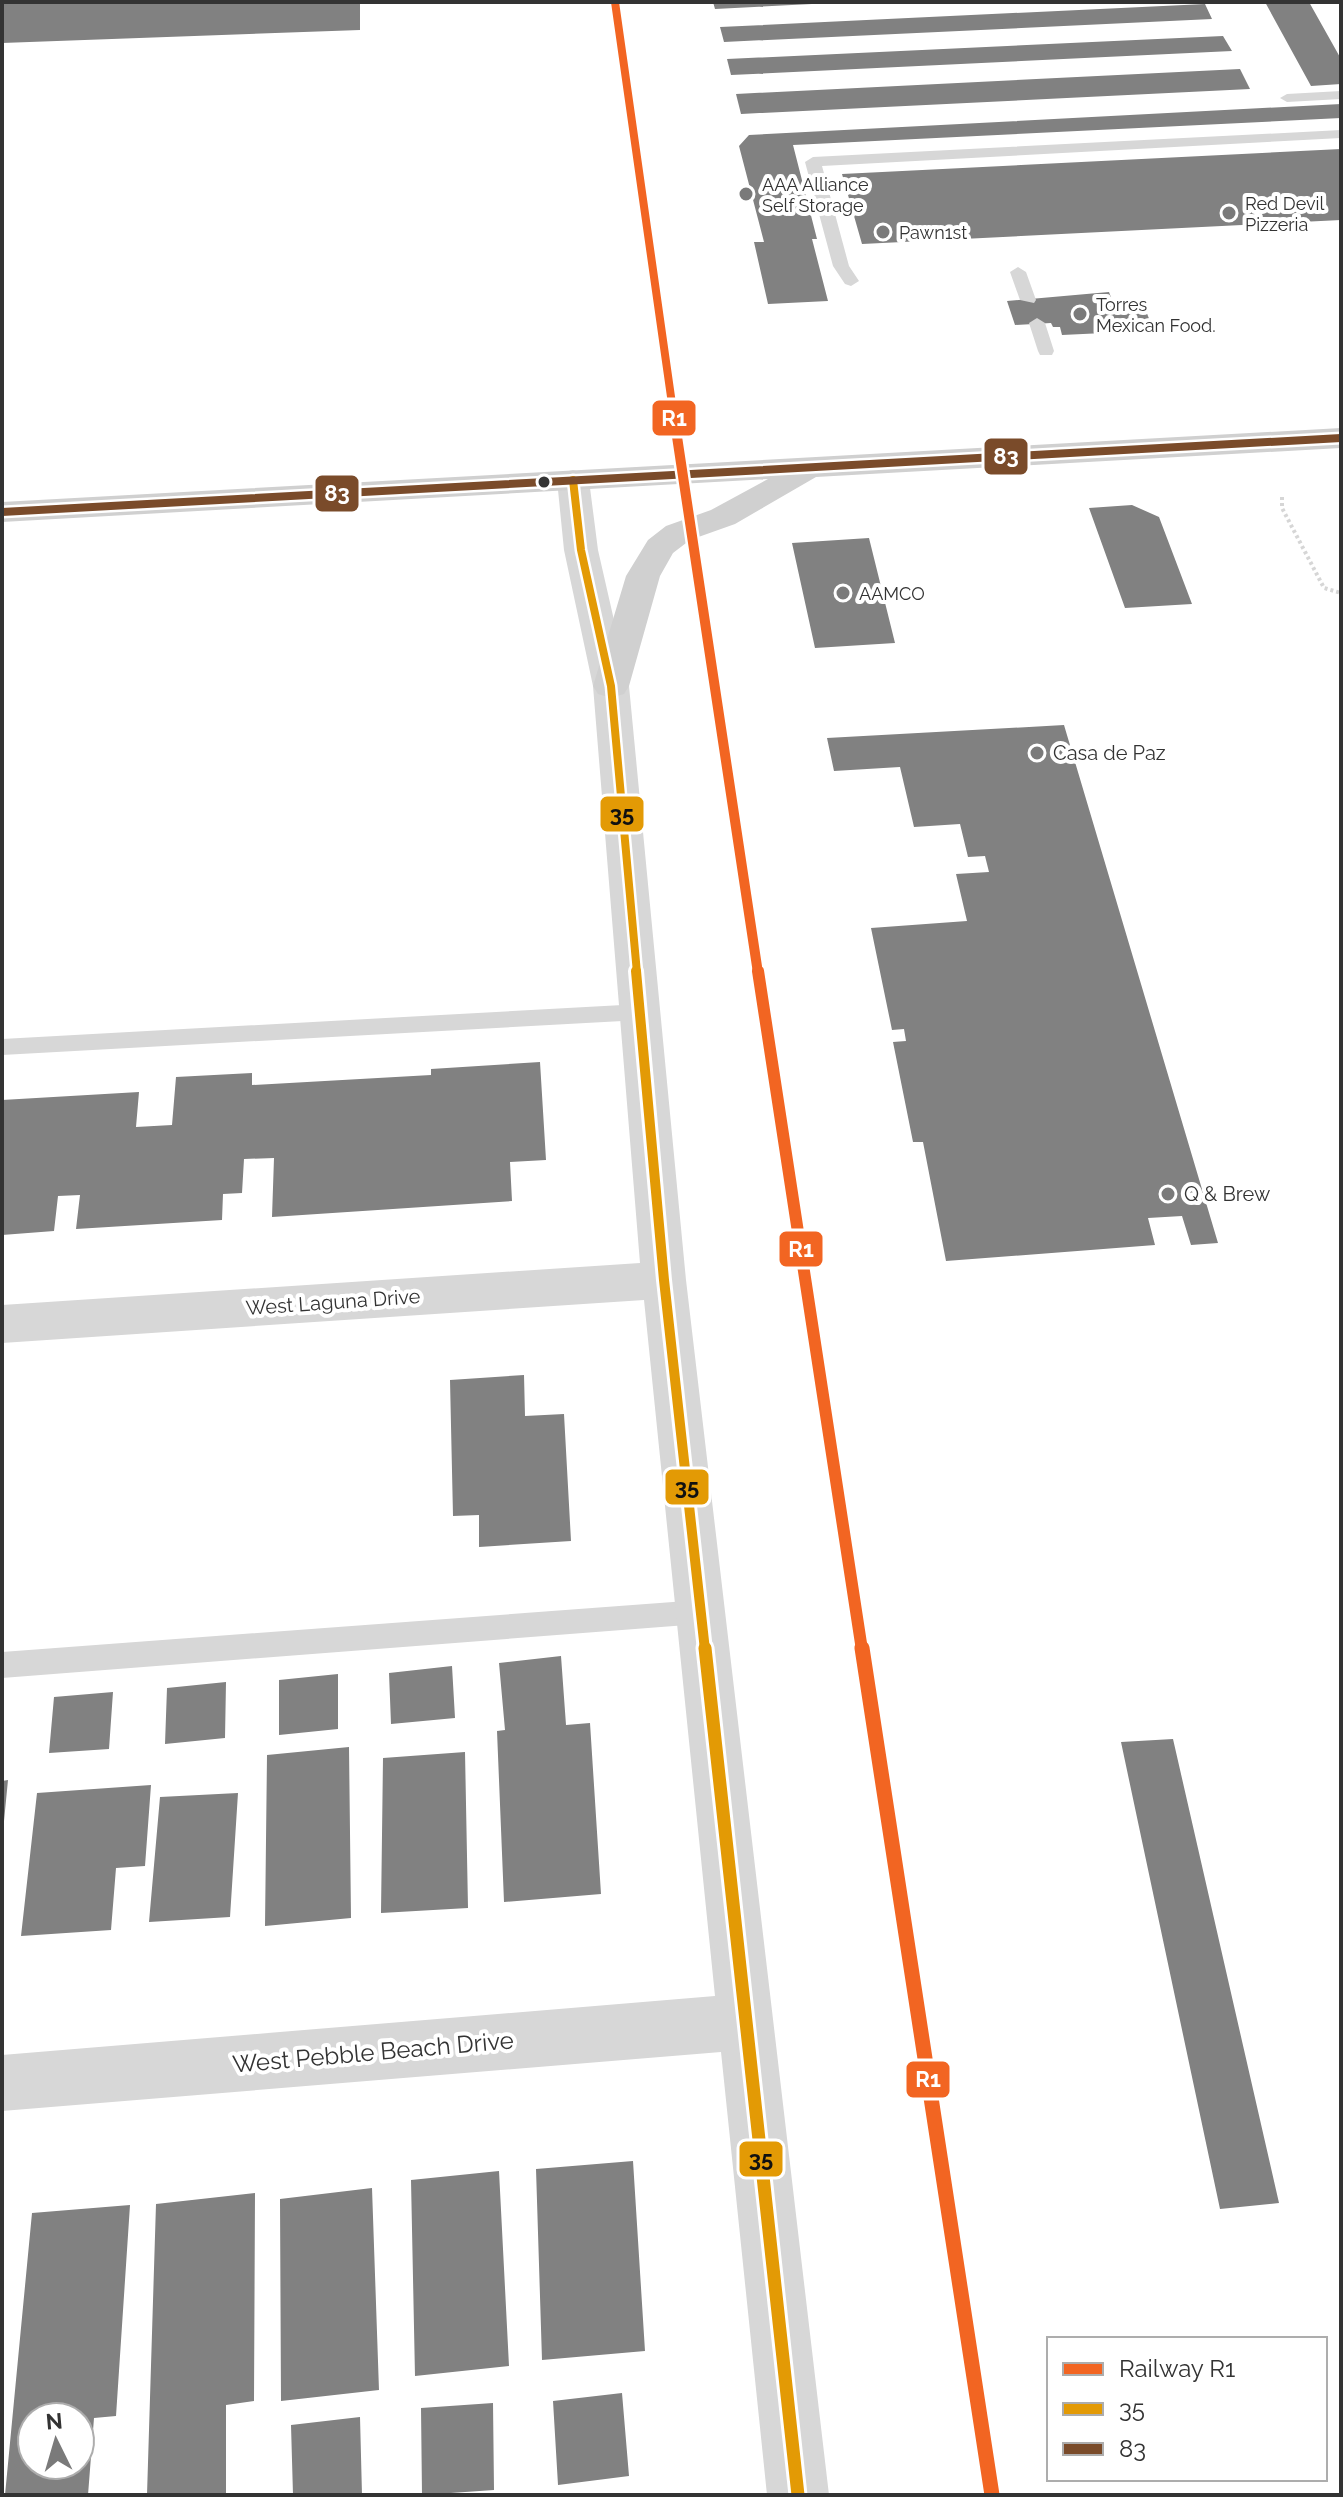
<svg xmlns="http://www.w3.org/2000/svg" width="1343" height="2497" viewBox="0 0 1343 2497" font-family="Raleway,sans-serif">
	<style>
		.building { fill: #818181; fill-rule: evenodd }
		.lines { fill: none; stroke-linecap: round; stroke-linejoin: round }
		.path { stroke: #d6d6d6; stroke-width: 4; stroke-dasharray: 3 3; stroke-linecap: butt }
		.lane { fill: #d7d7d7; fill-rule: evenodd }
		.street { fill: #d7d7d7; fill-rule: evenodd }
		.secondary { fill: #d0d0d0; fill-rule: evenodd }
		.bus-1-far2-casing { stroke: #fff; stroke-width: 13 }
		.bus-1-far1-casing { stroke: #fff; stroke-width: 16 }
		.bus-1-casing { stroke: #fff; stroke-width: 19 }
		.bus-2-casing { stroke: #fff; stroke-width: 13 }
		.bus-1-far2 { stroke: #e39a05; stroke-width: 8 }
		.bus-1-far1 { stroke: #e39a05; stroke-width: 10 }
		.bus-1 { stroke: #e39a05; stroke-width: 13 }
		.bus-2 { stroke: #7a4b2a; stroke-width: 8 }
		.rail-1-far3-casing { stroke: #fff; stroke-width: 12 }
		.rail-1-far2-casing { stroke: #fff; stroke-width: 15 }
		.rail-1-far1-casing { stroke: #fff; stroke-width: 18 }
		.rail-1-casing { stroke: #fff; stroke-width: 21 }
		.rail-1-far3 { stroke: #f26522; stroke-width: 8 }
		.rail-1-far2 { stroke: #f26522; stroke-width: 10 }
		.rail-1-far1 { stroke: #f26522; stroke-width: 12 }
		.rail-1 { stroke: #f26522; stroke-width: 15 }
		.poi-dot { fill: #7a7a7a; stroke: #fff; stroke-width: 3 }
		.bus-dot { fill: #333; stroke: #fff; stroke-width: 3 }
		.labels { text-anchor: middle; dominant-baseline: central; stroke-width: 8; stroke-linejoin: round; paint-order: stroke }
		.far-poi-label { font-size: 18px; fill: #333; stroke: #fff; text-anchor: start }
		.poi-label { font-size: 20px; fill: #333; stroke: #fff; text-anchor: start }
		.street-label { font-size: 20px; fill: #333; stroke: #fff }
		.near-street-label { font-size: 24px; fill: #333; stroke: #fff }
		.line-badge { stroke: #fff; stroke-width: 3 }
		.badge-label { font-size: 22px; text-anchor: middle; font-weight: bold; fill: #fff }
		.pale-badge-label { font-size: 22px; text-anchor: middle; font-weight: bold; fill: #111 }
	</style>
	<rect width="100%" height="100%" fill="#fff"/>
	<path class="building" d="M2 2H360V30L2 43Z
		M713 2H812V4L715 9Z
		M1265 2H1309L1341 59V84L1311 86Z
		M1205 4 1212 19 724 42 720 27Z
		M1223 36 1232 51 731 75 727 59Z
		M1240 69 1250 89 741 114 736 94Z
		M1341 104V118L793 145 817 239H812L828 301 768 304 754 242H764L739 146 749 135Z
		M1341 149V220L862 244 842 174Z
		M1109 292 1115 308 1144 306 1150 321 1144 322 1145 325 1110 327 1108 324H1101L1104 333 1062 335 1060 327H1053L1051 323 1015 325 1007 301Z
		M1132 505 1159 517 1192 604 1125 608 1089 508Z
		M869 538 895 643 815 648 792 543Z
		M1064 725 1218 1243 1191 1245 1182 1216 1148 1218 1155 1245 946 1261 923 1142H913L893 1042 906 1041 904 1029 892 1030 871 928 967 921 956 874 989 872 985 856 968 857 960 824 914 827 900 767 834 771 827 738Z
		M540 1062 546 1160 510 1162 512 1201 272 1217 274 1158 244 1159 242 1193 223 1194 222 1220 76 1229 80 1195 58 1196 54 1231 2 1235V1100L139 1092 136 1127 172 1125 176 1077 252 1073V1085L431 1075V1069Z
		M524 1375 525 1416 564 1414 571 1541 479 1547V1515L453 1516 450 1380Z
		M561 1656 566 1725 590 1723 601 1894 504 1902 497 1731 505 1730 499 1663Z
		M452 1666 455 1718 391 1724 389 1673Z
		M338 1674V1729L279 1735V1680Z
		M226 1682 225 1738 165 1744 167 1688Z
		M113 1692 109 1749 49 1753 54 1697Z
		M1173 1739 1279 2203 1220 2209 1121 1742Z
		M349 1747 351 1918 265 1926 267 1755Z
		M465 1752 468 1908 381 1913 383 1758Z
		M8 1780 4 1821H2V1781Z
		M151 1785 145 1866 116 1868 111 1930 21 1936 37 1793Z
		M238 1793 230 1917 149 1922 160 1797Z
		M633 2161 645 2351 542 2360 536 2169Z
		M499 2171 509 2366 415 2376 411 2180Z
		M372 2188 379 2390 281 2401 280 2199Z
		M255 2193 254 2401 226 2405V2495H147L156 2204Z
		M130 2205 116 2416 94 2418 88 2495H5L32 2213ZM32 2417H80V2465H32Z
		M622 2393 629 2476 558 2485 553 2401Z
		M493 2403 494 2490 422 2495 421 2408Z
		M360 2417 362 2495H293L291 2425Z"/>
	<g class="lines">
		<path class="path" d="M1282 497V508L1324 588 1341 593"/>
		<path class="lane" d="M1341 91V99L1287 102 1280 98 1287 94Z
			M1341 130V138L822 166 849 266 859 281 851 286 845 284 833 266 805 162 813 157Z
			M1018 267 1026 272 1036 300 1034 303 1020 300 1010 272Z
			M1037 318 1045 323 1054 351 1052 355H1040L1038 351 1029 323Z
			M641 1004 652 1012 641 1020 2 1055V1039Z
			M700 1600 710 1603 713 1612 710 1621 700 1624 2 1678V1652Z"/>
		<path class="street" d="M573 470 585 473 589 480 598 550 629 686 686 1280 829 2495H767L721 2052 2 2111V2055L715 1996 644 1300 2 1343V1305L640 1263 593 686 564 550 557 480 561 473Z"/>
		<path class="secondary" d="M1341 428V448L816 477 735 524 690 540 673 553 660 576 629 686 624 694 611 698 598 694 593 686 626 576 648 540 666 526 711 510 768 479 2 522V502Z"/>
		<defs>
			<path id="bus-1-far2" d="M573 480 581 550 611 686 637 973"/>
			<path id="bus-1-far1" d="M636 971 664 1280 705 1650"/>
			<path id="bus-1" d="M705 1648 798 2495"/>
			<path id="bus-2" d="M2 512 1341 438"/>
		</defs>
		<use href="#bus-1-far2" class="bus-1-far2-casing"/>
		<use href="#bus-1-far1" class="bus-1-far1-casing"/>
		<use href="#bus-1" class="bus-1-casing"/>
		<use href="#bus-2" class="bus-2-casing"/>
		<use href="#bus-1-far2" class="bus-1-far2"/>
		<use href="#bus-1-far1" class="bus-1-far1"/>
		<use href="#bus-1" class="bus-1"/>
		<use href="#bus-2" class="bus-2"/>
		<defs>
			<path id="rail-1-far3" d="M615 2 676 432"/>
			<path id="rail-1-far2" d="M676 430 758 973"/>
			<path id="rail-1-far1" d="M758 971 862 1650"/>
			<path id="rail-1" d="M862 1648 992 2495"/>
		</defs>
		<use href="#rail-1-far3" class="rail-1-far3-casing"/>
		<use href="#rail-1-far2" class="rail-1-far2-casing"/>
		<use href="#rail-1-far1" class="rail-1-far1-casing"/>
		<use href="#rail-1" class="rail-1-casing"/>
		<use href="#rail-1-far3" class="rail-1-far3"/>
		<use href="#rail-1-far2" class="rail-1-far2"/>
		<use href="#rail-1-far1" class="rail-1-far1"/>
		<use href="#rail-1" class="rail-1"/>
	</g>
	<g class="poi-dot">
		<circle cx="746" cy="194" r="8"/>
		<circle cx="1229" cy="213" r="8"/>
		<circle cx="883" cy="232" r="8"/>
		<circle cx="1080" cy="314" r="8"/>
		<circle cx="843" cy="593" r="8"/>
		<circle cx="1037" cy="753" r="8"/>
		<circle cx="1168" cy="1194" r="8"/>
	</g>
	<circle class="bus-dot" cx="544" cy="482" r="7"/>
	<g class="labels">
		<g class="far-poi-label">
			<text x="762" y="184">AAA Alliance<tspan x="762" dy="21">Self Storage</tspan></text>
			<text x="1245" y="203">Red Devil<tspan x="1245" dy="21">Pizzeria</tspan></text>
			<text x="899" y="232">Pawn1st</text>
			<text x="1096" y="304">Torres<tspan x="1096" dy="21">Mexican Food.</tspan></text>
			<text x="859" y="593">AAMCO</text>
		</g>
		<g class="poi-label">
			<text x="1053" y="753">Casa de Paz</text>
			<text x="1184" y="1194">Q &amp; Brew</text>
		</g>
		<g class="street-label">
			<text transform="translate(333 1302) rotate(-4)">West Laguna Drive</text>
		</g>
		<g class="near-street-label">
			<text transform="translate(373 2052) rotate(-5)">West Pebble Beach Drive</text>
		</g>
	</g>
	<g class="line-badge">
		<rect x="651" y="399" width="46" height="38" rx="8" fill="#f26522"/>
		<rect x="983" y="437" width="46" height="39" rx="8" fill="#7a4b2a"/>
		<rect x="314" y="474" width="46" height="39" rx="8" fill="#7a4b2a"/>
		<rect x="599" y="795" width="46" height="38" rx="8" fill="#e39a05"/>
		<rect x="778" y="1230" width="46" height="38" rx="8" fill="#f26522"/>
		<rect x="664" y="1468" width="46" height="38" rx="8" fill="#e39a05"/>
		<rect x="905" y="2060" width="46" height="39" rx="8" fill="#f26522"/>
		<rect x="738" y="2140" width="46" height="38" rx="8" fill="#e39a05"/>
	</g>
	<g class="badge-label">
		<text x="674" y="426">R1</text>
		<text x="1006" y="464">83</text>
		<text x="337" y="501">83</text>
		<text x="801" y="1257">R1</text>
		<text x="928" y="2087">R1</text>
	</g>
	<g class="pale-badge-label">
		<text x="622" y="822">35</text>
		<text x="687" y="1495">35</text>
		<text x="761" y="2167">35</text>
	</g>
	<rect width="1343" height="2497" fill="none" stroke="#333333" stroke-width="8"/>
	<rect x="1047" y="2337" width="280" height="144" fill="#ffffff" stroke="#adadad" stroke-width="2"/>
	<rect x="1063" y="2363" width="40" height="12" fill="#f26522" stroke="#adadad" stroke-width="2"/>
	<text x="1119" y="2377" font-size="24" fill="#333333">Railway R1</text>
	<rect x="1063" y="2403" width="40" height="12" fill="#e39a05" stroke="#adadad" stroke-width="2"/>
	<text x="1119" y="2417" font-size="24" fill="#333333">35</text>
	<rect x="1063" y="2443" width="40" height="12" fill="#7a4b2a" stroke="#adadad" stroke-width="2"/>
	<text x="1119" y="2457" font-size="24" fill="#333333">83</text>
	<g transform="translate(56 2441) rotate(355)"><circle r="38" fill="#ffffff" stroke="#adadad" stroke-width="2"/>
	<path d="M0-6L14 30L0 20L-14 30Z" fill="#7a7a7a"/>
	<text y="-12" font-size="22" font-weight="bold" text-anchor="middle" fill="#333333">N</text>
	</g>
</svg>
